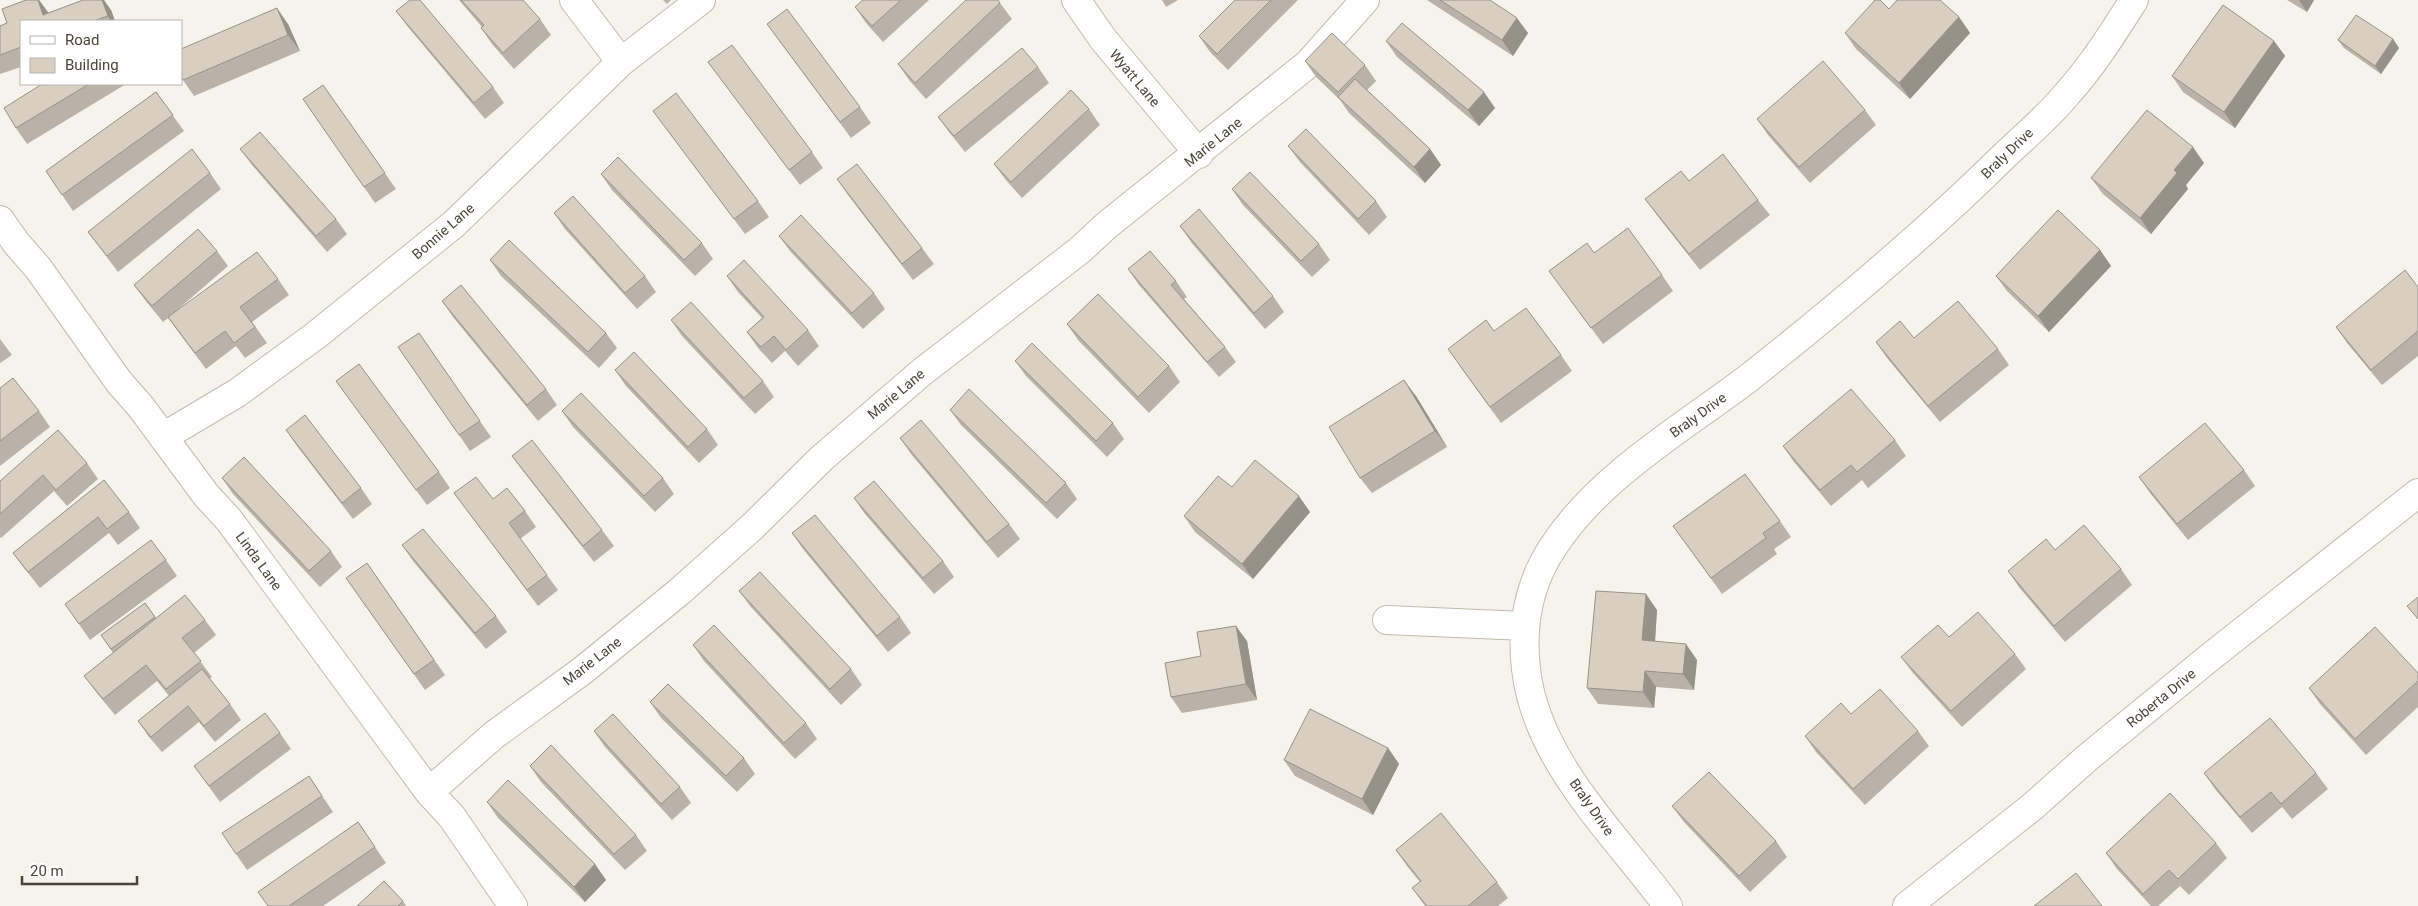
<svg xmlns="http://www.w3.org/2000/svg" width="2418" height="906" viewBox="0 0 2418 906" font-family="Roboto,sans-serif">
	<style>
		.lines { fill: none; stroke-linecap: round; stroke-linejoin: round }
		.street-casing { stroke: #c2bbae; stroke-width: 30 }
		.street { stroke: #fff; stroke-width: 28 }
		.wall { fill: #bab2a6 }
		.shaded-wall { fill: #979187 }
		.building { fill: #d8cfc1; stroke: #979187 }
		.labels { text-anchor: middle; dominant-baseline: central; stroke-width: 4; stroke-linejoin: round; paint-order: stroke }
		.street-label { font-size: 14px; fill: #4b4439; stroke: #fff }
	</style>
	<rect width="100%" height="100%" fill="#f6f3ec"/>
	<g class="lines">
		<defs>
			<path id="street" d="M574 0 621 62
				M1076 0 1103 39 1199 154
				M0 220 17 244 38 268 119 382 141 407 206 495 229 520 429 792 452 817 513 906
				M163 437 237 393 315 336 454 224 621 62 701 0
				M1387 620 1525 626
				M429 792 494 735 582 671 679 592 752 527 822 458 922 372 1080 250 1107 225 1308 64 1365 0
				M1668 906C1616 835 1536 761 1526 669 1521 626 1529 583 1553 547 1599 476 1683 428 1750 377 1837 308 1923 236 2002 158 2024 137 2048 117 2067 94 2093 65 2113 33 2134 0
				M1907 906 2032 807 2087 758 2209 658 2418 493"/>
		</defs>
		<use href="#street" class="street-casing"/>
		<use href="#street" class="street"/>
	</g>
	<path class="wall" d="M26 0H39L48 13 111 10 115 21H21V67L0 74V26L7 23Z
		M459 0H523L540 19 551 35 514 69 492 44 481 28 482 27Z
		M663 0H671L667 4Z
		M863 0H929L883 42 866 23 855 7Z
		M1162 0H1178L1166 7Z
		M1235 0H1298L1228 70 1210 52 1199 36Z
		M1427 0H1490L1528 33 1513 56Z
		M2287 0H2314L2307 12Z
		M1000 3 1012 19 926 99 909 80 898 64Z
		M1889 9 1959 17 1970 33 1910 99 1856 49 1845 33Z
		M396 11 493 87 504 103 485 119 408 27Z
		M288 24 300 51 194 96 183 80Z
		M767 24 860 107 871 123 851 138Z
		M2393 39 2399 48 2381 74 2344 48 2338 40Z
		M1386 41 1495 108 1479 126 1397 57Z
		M2274 41 2285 56 2235 128 2183 92 2172 76Z
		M1305 61 1365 65 1376 81 1367 90 1430 149 1441 165 1425 183 1349 113 1340 100 1316 77Z
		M708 62 812 152 823 168 800 185Z
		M1038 67 1049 83 965 152 949 132 938 117Z
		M42 84H126L27 144 16 128Z
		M323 85 396 189 375 203 303 99Z
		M156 92 184 131 73 211 46 171Z
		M1089 109 1100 125 1022 198 1005 179 994 164Z
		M1865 110 1876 125 1810 183 1768 135 1757 119Z
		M653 111 758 201 769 217 745 234Z
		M1288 146 1376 201 1387 217 1369 235 1300 162Z
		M240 149 336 219 347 234 327 252 252 165Z
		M2204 163 2186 185 2188 189 2151 234 2103 194 2091 178Z
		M210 173 221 189 118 272 88 232Z
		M601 174 702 243 713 259 695 276 612 190Z
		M837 179 922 248 934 264 913 280 848 195Z
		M1689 181 1758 200 1770 215 1700 270 1656 214 1645 199Z
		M1232 189 1319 244 1330 260 1312 277 1243 205Z
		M554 213 645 276 656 292 637 309 565 229Z
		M1180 226 1273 296 1284 312 1265 329 1191 242Z
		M779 236 874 293 885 309 863 329 790 251Z
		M2100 250 2111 266 2049 332 2007 291 1996 276Z
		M217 251 228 266 176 311 278 279 289 295 252 322 267 343 245 358 236 346 206 369 168 318 163 322 145 300 134 285Z
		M1594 253 1662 275 1673 291 1603 344 1549 271Z
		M490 260 606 333 617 348 599 368 501 276Z
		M1128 269 1176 281 1187 297 1184 299 1225 347 1236 362 1219 377 1139 285Z
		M727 276 808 330 819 346 798 366 785 351 772 363 758 348 747 332 762 318 738 292Z
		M2418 287V356L2382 385 2347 343 2336 327Z
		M442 301 546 389 557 405 538 421 453 317Z
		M671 320 763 381 774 397 755 414 682 336Z
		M1067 324 1169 366 1180 382 1149 413 1078 340Z
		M1494 331 1561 355 1572 371 1501 423 1459 365Z
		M419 333 491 437 470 451 398 347Z
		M1914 338 1998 349 2009 365 1940 422 1887 358 1876 342Z
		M0 339 12 355 0 363Z
		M1015 361 1113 423 1124 439 1107 457 1026 376Z
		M615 370 707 429 718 445 699 463 626 386Z
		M336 381 439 472 450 488 427 505Z
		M0 388 39 411 50 427 0 466Z
		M1416 396 1447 447 1372 493 1360 478Z
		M950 410 1066 483 1077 499 1057 519 961 425Z
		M562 411 663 478 674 494 655 512 573 427Z
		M286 430 361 488 372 504 353 519 297 446Z
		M900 438 1009 524 1020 539 998 558 911 454Z
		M1895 440 1906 456 1868 488 1862 480 1831 506 1794 462 1783 446Z
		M512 456 602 530 614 546 594 562 523 471Z
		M87 463 98 479 67 506 54 491 1 538 0 537V481Z
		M2244 470 2255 486 2188 540 2150 493 2139 477Z
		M222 478 331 551 342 567 320 587 233 494Z
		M104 480 129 512 140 528 118 545 109 533 40 588 24 568 13 553Z
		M1232 487 1310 512 1253 579 1195 532 1184 516Z
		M454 493 493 499 525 511 536 527 520 539 558 590 538 606Z
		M854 498 943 561 954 577 934 594 865 514Z
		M1780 521 1791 537 1774 549 1777 554 1722 594 1673 526Z
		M792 533 900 617 911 633 888 652 803 549Z
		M402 545 496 616 507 632 486 649 413 561Z
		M2055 550 2121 569 2132 585 2065 642 2019 587 2008 571Z
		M166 560 177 576 90 640 65 604Z
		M367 563 445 675 425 690 346 578Z
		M739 591 851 669 862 685 841 705 751 607Z
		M145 603 156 618 205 620 216 635 194 653 212 677 209 679 230 704 241 720 215 742 199 722 162 752 149 737 138 721 169 696 157 681 115 715 96 692 84 676 113 653 101 635Z
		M1657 610 1655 641 1697 660 1694 690 1656 687 1654 708 1598 704 1587 688Z
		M1949 637 2015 654 2026 669 1962 727 1913 673 1901 657Z
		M1247 641 1257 700 1182 713 1171 697 1201 656Z
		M693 645 806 723 817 739 795 759 704 661Z
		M2418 673V707L2366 755 2320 704 2309 688Z
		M650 702 744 758 755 774 737 792 661 718Z
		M1851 714 1918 731 1929 746 1865 805 1816 752 1805 736Z
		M594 731 680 787 691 803 672 820 605 747Z
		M280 733 291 749 220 802 194 766Z
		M1388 748 1399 764 1373 815 1295 776 1284 760Z
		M530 766 636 835 647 851 625 870 541 782Z
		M2204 773H2316L2328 789 2292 819 2282 807 2252 833 2215 789Z
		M309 776 333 812 247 870 236 854Z
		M487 802 606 880 585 902 498 818Z
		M1672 806 1776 841 1787 857 1750 892 1684 822Z
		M358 822 386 863 323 906H268Z
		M2216 843 2227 858 2189 895 2180 886 2158 906H2151L2117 869 2106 853Z
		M1396 850 1497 882 1508 898 1498 906H1425L1412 888 1420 882 1407 866Z
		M403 901 406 906H357Z"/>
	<path class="shaded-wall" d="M38 0H39L48 12 51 21 43 15Z
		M102 0H104L111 10 115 21H111L108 16Z
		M2299 0H2314L2307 12Z
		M277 8 288 24 300 51 288 35Z
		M1959 17 1970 33 1910 99 1899 83Z
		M1517 18 1528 33 1513 56 1502 40Z
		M2393 39 2399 48 2381 74 2375 66Z
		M2274 41 2285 56 2235 128 2224 112Z
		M1484 92 1495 108 1479 126 1468 110Z
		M2193 147 2204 163 2186 185 2188 189 2151 234 2140 218 2174 170Z
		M1430 149 1441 165 1425 183 1414 167Z
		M2100 250 2111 266 2049 332 2038 316Z
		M1404 380 1416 396 1447 447 1435 431Z
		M1299 496 1310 512 1253 579 1242 564Z
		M1646 594 1657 610 1654 656 1642 640Z
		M1236 626 1247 641 1257 700 1246 684Z
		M1686 644 1697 660 1694 690 1683 674Z
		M1645 671 1656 687 1654 708 1643 692Z
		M1388 748 1399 764 1373 815 1362 799Z
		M595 864 606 880 585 902 574 887Z"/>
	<path class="building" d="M26 0H38L43 15 83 0H102L108 16 93 21H21V47L0 55V26L7 23 2 9Z
		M410 0H420L493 87 474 103 396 11Z
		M461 0H523L540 19 503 53 481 28 484 25Z
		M863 0H901L872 26 855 7Z
		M966 0H998L1000 3 915 83 898 64Z
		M1235 0H1271L1217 54 1199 36Z
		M1440 0H1490L1517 18 1502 40Z
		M1875 0H1880L1889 9 1897 0H1940L1959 17 1899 83 1845 33Z
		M2223 5 2274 41 2224 112 2172 76Z
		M277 8 288 35 183 80 181 75V49Z
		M787 9 860 107 840 122 767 24Z
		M2356 15 2393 39 2375 66 2338 40Z
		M1402 23 1484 92 1468 110 1386 41Z
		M1332 33 1365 65 1338 92 1305 61Z
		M732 45 812 152 789 170 708 62Z
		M1022 48 1038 67 954 136 938 117Z
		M1823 61 1865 110 1799 167 1757 119Z
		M1355 79 1430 149 1414 167 1338 97Z
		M42 84H89L16 128 4 108Z
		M323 85 385 173 364 187 303 99Z
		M1071 90 1089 109 1011 182 994 164Z
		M156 92 173 115 62 195 46 171Z
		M676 93 758 201 734 219 653 111Z
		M2147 110 2193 147 2174 170 2177 173 2140 218 2091 178Z
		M1306 129 1376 201 1358 219 1288 146Z
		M260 132 336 219 316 236 240 149Z
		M192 149 210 173 107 256 88 232Z
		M1723 154 1758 200 1689 254 1645 199 1681 171 1689 181Z
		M618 157 702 243 684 260 601 174Z
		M857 164 922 248 902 264 837 179Z
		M1250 172 1319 244 1301 261 1232 189Z
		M573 196 645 276 625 293 554 213Z
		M1199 209 1273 296 1254 313 1180 226Z
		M2058 210 2100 250 2038 316 1996 276Z
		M801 215 874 293 852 313 779 236Z
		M1628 228 1662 275 1591 328 1549 271 1587 243 1594 253Z
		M198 229 217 251 152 306 134 285Z
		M509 240 606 333 588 352 490 260Z
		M1150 251 1176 281 1171 285 1225 347 1207 362 1128 269Z
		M257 252 278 279 240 307 255 327 234 343 225 331 195 353 168 317Z
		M744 260 808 330 786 350 774 336 761 347 747 332 764 317 727 276Z
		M2405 270 2418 287V331L2371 370 2336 327Z
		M461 285 546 389 527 405 442 301Z
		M1098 294 1169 366 1138 397 1067 324Z
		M1958 301 1998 349 1928 406 1876 342 1900 321 1914 338Z
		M691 302 763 381 744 398 671 320Z
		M1526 308 1561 355 1490 407 1448 349 1486 320 1494 331Z
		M419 333 480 421 459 435 398 347Z
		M1032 343 1113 423 1096 441 1015 361Z
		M634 352 707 429 688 447 615 370Z
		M359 364 439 472 416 490 336 381Z
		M13 378 39 411 0 441V388Z
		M1404 380 1435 431 1360 478 1329 427Z
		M969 389 1066 483 1046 503 950 410Z
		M1851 389 1895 440 1857 472 1851 465 1820 490 1783 446Z
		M581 393 663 478 644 496 562 411Z
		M305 415 361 488 342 503 286 430Z
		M921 420 1009 524 987 542 900 438Z
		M2205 423 2244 470 2177 524 2139 477Z
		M58 430 87 463 56 490 43 475 0 514V481Z
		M532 440 602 530 583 546 512 456Z
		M244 457 331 551 309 571 222 478Z
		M1255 460 1299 496 1242 564 1184 516 1218 476 1232 487Z
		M1745 474 1780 521 1763 533 1766 538 1711 578 1673 526Z
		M476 477 493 499 507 488 525 511 509 523 547 575 527 590 454 493Z
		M104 480 129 512 107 529 98 517 28 572 13 553Z
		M874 481 943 561 923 578 854 498Z
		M815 515 900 617 877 636 792 533Z
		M2084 525 2121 569 2054 626 2008 571 2046 539 2055 550Z
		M423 529 496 616 475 633 402 545Z
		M151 540 166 560 79 624 65 604Z
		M367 563 434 660 414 674 346 578Z
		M760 572 851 669 830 689 739 591Z
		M1596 591 1646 594 1642 640 1686 644 1683 674 1645 671 1643 692 1587 688Z
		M185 595 205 620 182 638 201 661 166 689 146 665 103 699 84 676Z
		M2418 597V619L2407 606Z
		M145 603 155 617 111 649 101 635Z
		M1978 612 2015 654 1951 711 1901 657 1938 625 1949 637Z
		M714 625 806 723 784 743 693 645Z
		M1236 626 1246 684 1171 697 1165 663 1201 656 1197 632Z
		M2375 627 2418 673V681L2355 739 2309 688Z
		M202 669 230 704 204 726 188 706 151 737 138 721Z
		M668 684 744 758 726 776 650 702Z
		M1880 689 1918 731 1853 789 1805 736 1841 703 1851 714Z
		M1310 709 1388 748 1362 799 1284 760Z
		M265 713 280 733 209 786 194 766Z
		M613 714 680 787 661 804 594 731Z
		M2270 718 2316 773 2281 804 2271 792 2240 817 2204 773Z
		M551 745 636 835 614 854 530 766Z
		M1709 772 1776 841 1739 876 1672 806Z
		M309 776 322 796 236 854 222 833Z
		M508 780 595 864 574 887 487 802Z
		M2170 793 2216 843 2178 879 2169 870 2143 894 2106 853Z
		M1441 813 1497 882 1468 906H1427L1412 888 1421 881 1396 850Z
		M358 822 375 847 289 906H268L258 892Z
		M2076 873 2102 906H2034Z
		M384 881 403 901 398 906H357Z"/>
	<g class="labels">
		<g class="street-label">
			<text transform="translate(1135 78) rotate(50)">Wyatt Lane</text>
			<text transform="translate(1213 142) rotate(-39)">Marie Lane</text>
			<text transform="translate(2007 153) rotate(-44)">Braly Drive</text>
			<text transform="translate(443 231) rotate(-41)">Bonnie Lane</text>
			<text transform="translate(896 394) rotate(-40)">Marie Lane</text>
			<text transform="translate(1698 415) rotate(-36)">Braly Drive</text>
			<text transform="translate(259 561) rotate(54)">Linda Lane</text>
			<text transform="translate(592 661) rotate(-38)">Marie Lane</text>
			<text transform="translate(2161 698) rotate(-39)">Roberta Drive</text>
			<text transform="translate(1592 807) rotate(55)">Braly Drive</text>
		</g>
	</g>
	<rect x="20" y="20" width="162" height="65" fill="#ffffff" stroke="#b7b4b0"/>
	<rect x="30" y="36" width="25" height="8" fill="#ffffff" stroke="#b7b4b0"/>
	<text x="65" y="45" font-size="15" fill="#4b4439">Road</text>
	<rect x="30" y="58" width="25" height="15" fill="#d8cfc1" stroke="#b7b4b0"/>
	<text x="65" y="70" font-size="15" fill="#4b4439">Building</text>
	<path d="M22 876v8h115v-8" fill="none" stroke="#4b4439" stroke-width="2.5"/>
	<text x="30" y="876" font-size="15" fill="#4b4439" stroke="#ffffff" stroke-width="4" paint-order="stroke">20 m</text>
</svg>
